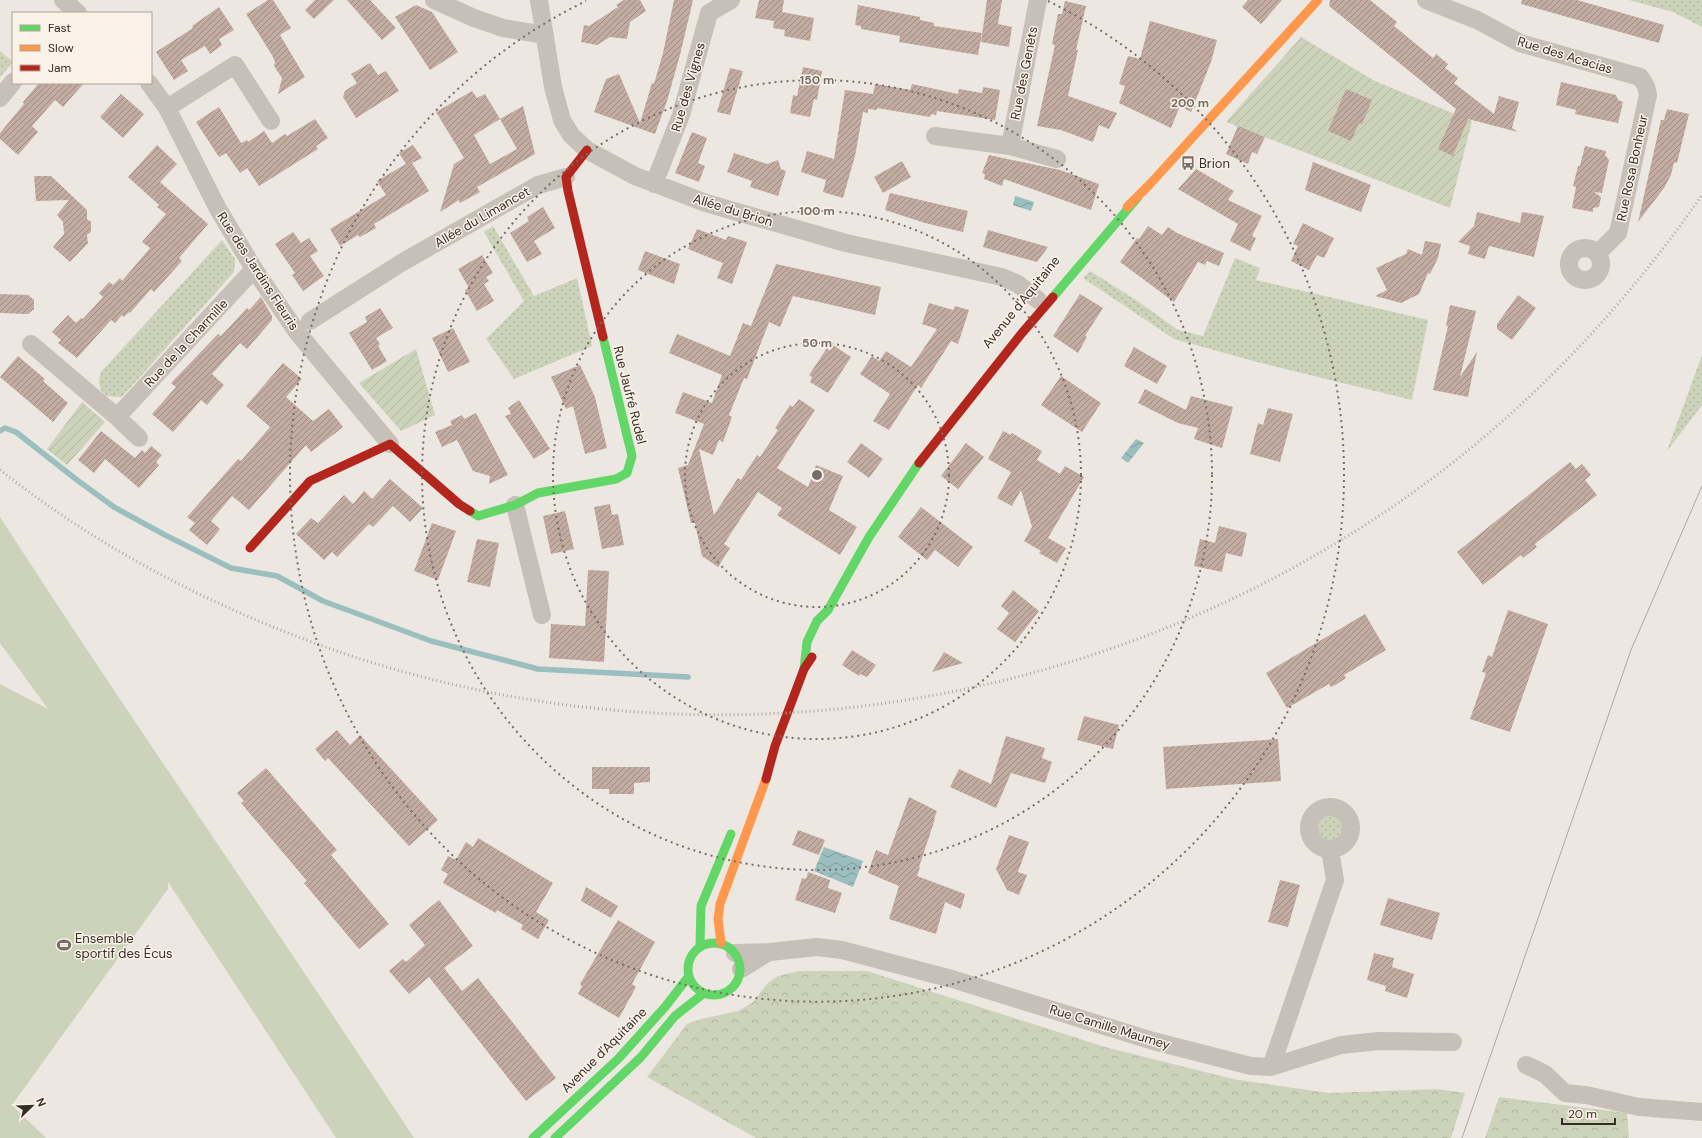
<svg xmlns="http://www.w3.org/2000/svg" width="1702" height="1138" viewBox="0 0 1702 1138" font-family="'DM Sans',sans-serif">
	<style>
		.grass { fill: url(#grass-dots) }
		.forest { fill: url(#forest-crowns) }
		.park { fill: #cdd3ba }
		.garden { fill: url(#garden-furrows) }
		.water { fill: url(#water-waves) }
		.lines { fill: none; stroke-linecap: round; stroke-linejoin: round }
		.stream { stroke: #9bbebf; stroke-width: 5.5 }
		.building { fill: url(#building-hatch) }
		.street { stroke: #c6c0b9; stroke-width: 18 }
		.fast { stroke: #63d668; stroke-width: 9 }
		.slow { stroke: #ff974d; stroke-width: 9 }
		.jam { stroke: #b3261e; stroke-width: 9 }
		.tram { stroke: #aea8a3; stroke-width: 1 }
		.rail { stroke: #aea8a3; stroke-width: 3; stroke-dasharray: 1 3; stroke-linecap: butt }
		.ring { fill: none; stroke: #776e68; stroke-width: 2; stroke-dasharray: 2 4 }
		.labels { text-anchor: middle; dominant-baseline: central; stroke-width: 3; stroke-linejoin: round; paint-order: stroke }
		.street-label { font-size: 13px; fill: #372d27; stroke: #faf2e7 }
		.poi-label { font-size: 13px; fill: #372d27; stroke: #faf2e7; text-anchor: start }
		.centre { fill: #776e68; stroke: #faf2e7; stroke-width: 2 }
		.ring-label { font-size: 12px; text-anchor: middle; font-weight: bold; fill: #776e68; stroke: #faf2e7; stroke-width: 3; stroke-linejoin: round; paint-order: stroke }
	</style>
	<defs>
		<pattern id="grass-dots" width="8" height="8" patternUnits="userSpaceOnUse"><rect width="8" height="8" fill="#cdd3ba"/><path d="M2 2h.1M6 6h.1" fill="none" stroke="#b1b5a0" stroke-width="1.8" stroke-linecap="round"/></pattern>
		<pattern id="forest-crowns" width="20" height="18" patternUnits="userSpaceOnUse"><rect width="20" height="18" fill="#cdd3ba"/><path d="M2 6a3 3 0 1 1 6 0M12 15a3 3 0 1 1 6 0" fill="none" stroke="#b1b5a0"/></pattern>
		<pattern id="garden-furrows" width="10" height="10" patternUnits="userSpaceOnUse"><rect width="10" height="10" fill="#cdd3ba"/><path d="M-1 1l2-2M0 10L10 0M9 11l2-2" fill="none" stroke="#b1b5a0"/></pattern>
		<pattern id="water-waves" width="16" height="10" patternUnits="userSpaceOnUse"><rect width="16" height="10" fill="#9bbebf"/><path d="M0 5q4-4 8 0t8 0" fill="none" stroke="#7f9b9b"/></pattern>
		<pattern id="building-hatch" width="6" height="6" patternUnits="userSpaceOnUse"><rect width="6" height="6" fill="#c2aca1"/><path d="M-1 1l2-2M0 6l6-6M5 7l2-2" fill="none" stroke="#9e8c83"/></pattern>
	</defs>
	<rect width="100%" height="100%" fill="#ede7e1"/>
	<path class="grass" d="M1629 0H1702V27L1673 12Z
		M0 51 13 62 0 77Z
		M493 226 534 296 577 278 592 346 514 379 486 339 524 301 484 232Z
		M222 240 235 259 234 272 122 397C118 397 112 397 108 396 98 392 98 380 101 372Z
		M1235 258 1260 268 1256 280 1428 320 1412 400 1257 362 1174 339 1083 278 1090 271 1136 300 1178 330 1203 336Z
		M1702 355V405L1667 451Z
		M1314 828a15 15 0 1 1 30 0a15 15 0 1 1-30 0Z"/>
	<path class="forest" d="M798 971H867L1105 1047 1233 1079 1329 1093 1437 1089 1465 1093 1451 1138H756L647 1077 687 1024 701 1019 738 1011 753 1002 767 984 778 976Z
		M1499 1097 1627 1113 1629 1138H1485Z"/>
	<path class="park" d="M0 517C135 726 278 930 414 1138H336L168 882V889L12 1105 46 1138H0V684L48 709 0 643Z"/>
	<path class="garden" d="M1301 37 1375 81 1472 121 1450 208 1226 122Z
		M416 349 435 415 401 431 359 383Z
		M82 402 105 422 67 465 47 449Z"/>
	<path class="water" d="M1015 196 1034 202 1031 211 1013 205Z
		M1136 439 1144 443 1128 463 1121 458Z
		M824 847 863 861 853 887 814 871Z"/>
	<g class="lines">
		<path class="stream" d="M0 431 5 428 16 432 77 480 114 507 165 535 231 568 277 576 323 601 431 641 538 669 688 677"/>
	</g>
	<path class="building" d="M268 0H273L291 28 280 35 305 77 278 94 282 78 274 66 275 62 272 55 246 14Z
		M315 0H334L314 19 305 10Z
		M347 0H370L396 28 382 40Z
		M624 0H640L646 11 630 22 627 39 610 37 597 45 581 42 584 25 589 26 618 7 616 5Z
		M674 0H693L680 55 667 101 655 134 594 112 606 79 619 74 640 123 652 83 654 84 663 53Z
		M759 0H784L782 12 814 18 810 41 784 36 785 30 773 28 774 21 755 18Z
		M987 0H1002L998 24 1012 27 1009 47 981 42Z
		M1248 0H1282L1261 24 1242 7Z
		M1330 0H1370L1397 22 1394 26 1433 58 1436 54 1448 64 1445 68 1458 78 1454 83 1494 114 1499 96 1519 102 1512 128 1518 132 1468 119 1453 156 1438 149 1456 109 1329 6Z
		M1522 0H1577L1664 25 1659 43 1521 4Z
		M1065 1 1086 6 1076 50H1078L1068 96 1117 113 1109 129 1099 125 1093 142 1061 130 1037 126 1055 45 1052 44 1058 14H1062Z
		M416 5 432 12 458 52 430 70 395 17Z
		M858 5 920 17V20L934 23V26L982 33 978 55 899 42 900 36 861 29V26L855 25Z
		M219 7 234 30 219 39 222 45 210 54 205 46 181 60 188 71 174 80 156 52 193 28 192 26Z
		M1150 21 1217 40 1211 62 1191 112 1180 106 1171 128 1119 103 1125 86 1119 84 1128 56 1140 59Z
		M370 63 378 75 386 71 399 91 356 118 343 97 345 91 357 83 351 74Z
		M803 67 822 71 817 100 814 99 810 117 790 113 793 95 797 96Z
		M730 68 743 71 730 115 717 112Z
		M1561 82 1616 95 1618 100 1623 102 1618 123 1575 114 1576 110 1556 105Z
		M39 83H84L63 107 55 100 32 126 38 132 18 155 0 139V133L24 104 23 102Z
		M875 84 910 90 912 84 958 94 959 89 982 93 983 87 1000 90 995 120 937 111 936 115 931 114 930 117 877 108V110L868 109V113L863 112 855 156 843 198 823 192 826 180 801 172 807 151 834 159 845 90 873 94Z
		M1346 89 1372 100 1362 124 1359 123 1351 141 1328 131Z
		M472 91 477 98 485 94 500 119 474 135 490 164 517 149 500 119 523 106 535 154 477 187 480 192 460 203 459 200 440 212 454 164 464 158 436 112Z
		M121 94 144 114 123 138 100 117Z
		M219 107 241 143 247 140 248 142 264 131 272 143 285 134 287 136 315 119 328 138 316 146 318 149 259 186 247 168 240 173 226 153 219 157 196 122Z
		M1667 109 1689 114 1677 163 1674 162 1671 175 1664 188 1638 222 1661 120H1664Z
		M1238 126 1265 137 1257 154 1252 152 1248 164 1226 154Z
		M692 132 707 138 698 163 705 166 699 182 675 173Z
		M157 145 177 164 160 182 208 224 179 258 182 261 154 292 151 289 130 313 129 312 124 317 122 315 115 323 111 320 77 358 58 343 61 340 52 332 68 315 76 323 81 318 83 319 103 297 99 293 109 282 113 285 120 278 122 281 150 248 142 242 166 214 157 207 159 205 128 177Z
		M413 145 422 158 412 163 429 191 374 224 376 228 360 237 358 235 340 246 330 229 386 195 377 181 406 164 399 153Z
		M1585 146 1606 151 1605 155 1609 160 1602 193 1594 192 1601 197 1599 207 1593 208V212L1572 208 1576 187 1573 186 1578 166H1580Z
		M734 153 767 164 778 160 781 169 786 171 778 196 750 187 752 181 727 172Z
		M989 155 1060 170 1099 184 1091 210 1004 179 1002 186 984 179 985 174 982 173Z
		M902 161 911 177 883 193 874 177Z
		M1313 162 1371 185 1361 212 1305 190Z
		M1196 169 1234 191 1228 200 1262 216 1252 236 1256 238 1250 251 1230 241 1238 224 1178 189Z
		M34 176H51L87 210V219L91 222V232L87 235 88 243 70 262 53 247 64 234 63 222 57 215 69 200 36 201Z
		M890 193 968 211 963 232 925 223 885 210Z
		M543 207 555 228 534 241 542 254 527 262 510 233 529 221 527 217Z
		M1477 212 1520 223 1522 212 1544 216 1534 257 1489 246 1485 259 1468 254 1470 246 1458 242 1474 226Z
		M1303 223 1334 238 1324 258 1317 255 1309 270 1291 261 1298 246 1293 244Z
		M1148 226 1162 235 1168 227 1177 233 1224 253 1219 266 1207 261 1205 265 1198 262 1174 302 1120 262 1137 238 1139 239Z
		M697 229 726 240 728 236 747 242 732 284 717 278 723 263 688 249Z
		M988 230 1034 243 1048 247 1037 262 1004 253 983 247Z
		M293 232 301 243 309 238 318 251 310 256 324 276 303 291 292 275 295 273 275 244Z
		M1425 241 1441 244 1438 258 1430 274 1428 273 1419 294 1401 303 1375 296 1387 290 1376 268 1406 254 1408 249 1422 255Z
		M645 251 680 264 674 284 638 270Z
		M482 255 493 273 486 277 489 281 484 284 494 301 477 311 465 290 469 288 458 269Z
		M776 264 881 287 875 315 793 296 780 327 769 322 747 379 744 378 729 415 732 417 723 442 719 440 713 455 699 449 714 515 738 478 741 480 757 455 760 457 778 430 775 428 790 405 793 407 799 399 815 410 777 468 808 487 816 465 843 476 829 510 857 527 840 555 777 515 782 508 758 492 724 544 730 548 718 567 702 556 695 523H691L678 468 688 465 704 424 675 413 683 392 712 403 722 375 669 353 677 334 730 356 743 323 751 326Z
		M0 294 28 295 34 300V309L28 314 0 313Z
		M1080 294 1103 308 1085 336 1087 337 1078 353 1053 336Z
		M1518 295 1536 308 1512 340 1497 329V324Z
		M261 297 272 316V320L247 349 240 343 212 374 224 385 207 405 201 400 173 432 152 414 176 387 171 383 218 334 221 336 247 308 249 310Z
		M929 303 953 310 955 306 969 310 958 344 951 341 921 388 918 385 889 430 873 421 890 394 860 374 872 356 879 361 886 351 911 367 937 329 922 324Z
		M1450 305 1476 311 1460 377 1477 352 1468 397 1433 390 1448 326H1446Z
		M380 308 393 328 376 338 380 344 378 346 387 361 372 370 349 333 367 322 365 317Z
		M453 328 470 362 448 372 432 338Z
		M833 345 851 357 828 393 810 382 812 377 809 375 827 348 830 351Z
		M1134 347 1167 366 1157 384 1124 366Z
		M18 356 45 379 43 381 68 403 53 422 0 377Z
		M283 363 302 379 286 397 313 421 329 409 343 427 311 452 306 445 249 510 232 496 211 521 220 529 207 545 189 530 195 523 187 517 238 459 241 461 270 427 246 406Z
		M580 365 595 397 607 448 585 454 573 406 566 409 551 377Z
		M1061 376 1101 403 1082 432 1041 405Z
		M1145 389 1186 410 1191 396 1233 407 1222 448 1194 439 1198 428 1178 423 1138 403Z
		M519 400 550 449 534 459 505 416 511 414 508 408Z
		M1268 408 1293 414 1280 462 1250 454 1258 423 1263 425Z
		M476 413 508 475 489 484 490 476 473 471 457 440 442 447 435 432 452 425 450 421 462 415 464 419Z
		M101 431 135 458 142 450 145 453 151 446 162 455 156 462 159 465 139 488 105 459 94 473 78 460Z
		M1003 431 1011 435 1012 433 1042 451 1037 460 1060 474 1065 466 1084 477 1048 538 1066 548 1057 563 1039 553 1041 551 1024 541 1032 527 1021 490 1012 506 997 498 1011 472 988 459Z
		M861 443 883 459 869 478 847 462Z
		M966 443 984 457 958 489 941 476Z
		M1570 462 1576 469 1582 464 1591 475 1585 480 1597 495 1535 544 1537 547 1523 558 1521 555 1483 585 1457 552Z
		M390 479 423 508 410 522 393 506 373 527 369 524 337 557 332 552 324 560 296 534 311 518 318 523 344 495 353 504 364 491 372 499Z
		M610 504 612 515 618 514 624 545 602 549 594 507Z
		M921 507 973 547 958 567 935 550 927 560 898 537Z
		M565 511 574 549 551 554 543 516Z
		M432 523 456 531 438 580 414 571Z
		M1219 526 1247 533 1242 557 1226 553 1222 572 1194 566 1200 539 1215 543Z
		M477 539 499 543 490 587 467 582Z
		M588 570 609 571 604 662 549 658 551 624 585 626Z
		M1013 590 1039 611 1015 642 997 629 1009 613 1001 606Z
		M1508 610 1548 624 1510 732 1470 719 1486 673 1482 672 1488 655 1492 657Z
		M1365 614 1386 650 1344 675 1346 678 1337 684 1331 687 1329 684 1287 708 1266 673Z
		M852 650 876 665 867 677 860 674 859 676 842 665Z
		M944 652 963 663 932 672Z
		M1084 716 1119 725 1113 749 1077 740Z
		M337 730 350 745 360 735 438 820 409 846 328 758 325 761 315 749Z
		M1006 736 1045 748 1042 758 1052 762 1045 783 1011 773 996 808 950 787 959 769 991 784Z
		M1278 739 1281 781 1166 789 1163 747Z
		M592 767H650V782L634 783V794H609V789H592Z
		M266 768 337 850 331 855 389 924 359 949 304 883 307 881 241 803 244 801 237 793Z
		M909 797 937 811 934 819H935L919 867H920L917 876 965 894 961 909 945 902 936 934 889 919 899 886 868 873 876 850 888 855Z
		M798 830 825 840 819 855 792 845Z
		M1009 835 1029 842 1018 872 1027 875 1019 895 1007 890 996 869Z
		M478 838 553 883 536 912 549 920 538 939 521 929 523 925 497 910 496 913 443 883 448 874 441 870 448 856 456 860 466 842 473 847Z
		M808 872 830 880 828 888 842 893 835 913 795 900 802 878 806 879Z
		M1280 880 1300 885 1288 927 1268 922Z
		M586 887 618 906 611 918 581 901Z
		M1388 898 1440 913 1432 940 1380 925Z
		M439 900 473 946 444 968 462 991 478 978 556 1078 526 1101 429 977 409 994 389 971 403 959 406 962 425 945 409 925Z
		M618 920 655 942 632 984 636 987 619 1018 578 994 582 986 580 984Z
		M1374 953 1394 958 1392 967 1414 974 1407 998 1385 991 1386 986 1367 980Z"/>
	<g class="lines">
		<path class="street" d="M63 0 78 13
			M434 0 474 18 503 28 545 35
			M539 0 553 87 562 120 571 135 587 150 635 176 706 203 846 243 1002 277 1018 284 1038 300
			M1426 0 1477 20 1520 43 1640 77 1646 86 1648 95 1618 233 1597 254
			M149 83 167 108 218 209 254 269 297 332 390 444
			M0 98 13 82
			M167 108 235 65 271 121
			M935 136 1010 146 1038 0
			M1010 146 1057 159
			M654 184 681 115 709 13 731 0
			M1569 264a16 16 0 1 1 32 0a16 16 0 1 1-32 0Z
			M310 321 401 263 538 185 566 177
			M31 344 117 417 254 269
			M117 417 139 438
			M515 505 542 615
			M1309 828a21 21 0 1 1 42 0a21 21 0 1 1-42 0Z
			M735 953 770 952 817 947 842 950 952 979 1153 1041 1251 1066 1271 1067 1341 1045 1379 1041 1453 1042
			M741 969 767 953
			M1526 1065 1545 1074 1565 1093 1586 1095 1639 1107 1702 1112
			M1271 1067 1335 880 1330 850"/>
		<path class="fast" d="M1053 297 1138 197
			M470 511 478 516 515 505 538 493 616 479 627 473 632 456 603 337
			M804 669 807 642 817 621 828 610 869 537 919 463
			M688 969a26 26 0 1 1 52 0a26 26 0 1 1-52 0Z
			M700 946 701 906 731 834
			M533 1138 618 1059 665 1007 689 976
			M555 1138 641 1057 675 1016 704 993"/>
		<path class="slow" d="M1127 207 1150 184 1318 0
			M721 943 718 919 720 904 766 779"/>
		<path class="jam" d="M587 150 566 177 568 191 603 337
			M919 463 1022 333 1053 297
			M250 548 310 481 390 444 459 504 470 511
			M766 779 775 746 804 669 812 657"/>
		<path class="tram" d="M1462 1138 1631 650 1702 486"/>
		<path class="rail" d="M0 470C99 548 212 607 331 649 710 782 1135 710 1451 464 1548 388 1632 296 1702 195"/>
	</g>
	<g class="ring">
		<circle cx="817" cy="475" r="132"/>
		<circle cx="817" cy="475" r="264"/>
		<circle cx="817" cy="475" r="395"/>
		<path d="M1048 1A527 527 0 1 1 586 1"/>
	</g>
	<defs>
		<symbol id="bus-bare" viewBox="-9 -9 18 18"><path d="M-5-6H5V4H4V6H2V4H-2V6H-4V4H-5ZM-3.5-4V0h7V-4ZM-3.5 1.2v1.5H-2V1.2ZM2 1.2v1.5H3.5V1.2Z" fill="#776e68" stroke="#faf2e7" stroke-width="2.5" paint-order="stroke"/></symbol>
		<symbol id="stadium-bare" viewBox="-9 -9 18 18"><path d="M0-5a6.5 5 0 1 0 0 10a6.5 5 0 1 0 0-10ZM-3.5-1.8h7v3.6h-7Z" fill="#776e68" stroke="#faf2e7" stroke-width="2.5" paint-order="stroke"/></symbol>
	</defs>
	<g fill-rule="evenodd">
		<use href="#bus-bare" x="1178" y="153" width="20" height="20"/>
		<use href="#stadium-bare" x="54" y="935" width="20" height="20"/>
	</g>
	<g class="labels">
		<g class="street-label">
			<text transform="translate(1565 55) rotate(17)">Rue des Acacias</text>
			<text transform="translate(1024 73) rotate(-79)">Rue des Genêts</text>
			<text transform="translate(688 87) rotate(-74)">Rue des Vignes</text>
			<text transform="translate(1632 168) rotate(-78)">Rue Rosa Bonheur</text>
			<text transform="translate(733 210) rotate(17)">Allée du Brion</text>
			<text transform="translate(482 217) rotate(-30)">Allée du Limancet</text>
			<text transform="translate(258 271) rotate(57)">Rue des Jardins Fleuris</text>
			<text transform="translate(1021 302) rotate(-51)">Avenue d'Aquitaine</text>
			<text transform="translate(186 343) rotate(-47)">Rue de la Charmille</text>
			<text transform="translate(630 395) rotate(76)">Rue Jaufré Rudel</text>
			<text transform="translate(1110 1027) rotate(17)">Rue Camille Maumey</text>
			<text transform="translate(604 1050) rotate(-45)">Avenue d'Aquitaine</text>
		</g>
		<g class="poi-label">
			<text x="1199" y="163">Brion</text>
			<text x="75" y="938">Ensemble<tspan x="75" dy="15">sportif des Écus</tspan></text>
		</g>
	</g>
	<circle cx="817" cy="475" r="6" class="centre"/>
	<g class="ring-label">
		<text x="817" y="84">150 m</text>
		<text x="1190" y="107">200 m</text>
		<text x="817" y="215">100 m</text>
		<text x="817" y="347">50 m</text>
	</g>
	<rect x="12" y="12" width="140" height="72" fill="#faf2e7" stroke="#aca39a"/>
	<rect x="20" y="25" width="20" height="6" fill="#63d668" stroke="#aca39a"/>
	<text x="48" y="32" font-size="12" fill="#372d27">Fast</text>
	<rect x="20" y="45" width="20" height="6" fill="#ff974d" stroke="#aca39a"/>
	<text x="48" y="52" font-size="12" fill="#372d27">Slow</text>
	<rect x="20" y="65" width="20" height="6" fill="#b3261e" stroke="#aca39a"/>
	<text x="48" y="72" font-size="12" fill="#372d27">Jam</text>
	<g transform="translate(32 1106) rotate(67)" stroke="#faf2e7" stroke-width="3" paint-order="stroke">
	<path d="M0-3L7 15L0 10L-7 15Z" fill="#372d27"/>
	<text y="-6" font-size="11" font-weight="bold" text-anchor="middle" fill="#372d27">N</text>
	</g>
	<path d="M1562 1118v6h53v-6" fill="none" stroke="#372d27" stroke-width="2"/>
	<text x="1568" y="1118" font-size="12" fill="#372d27" stroke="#faf2e7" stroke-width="3" paint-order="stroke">20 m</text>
</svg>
